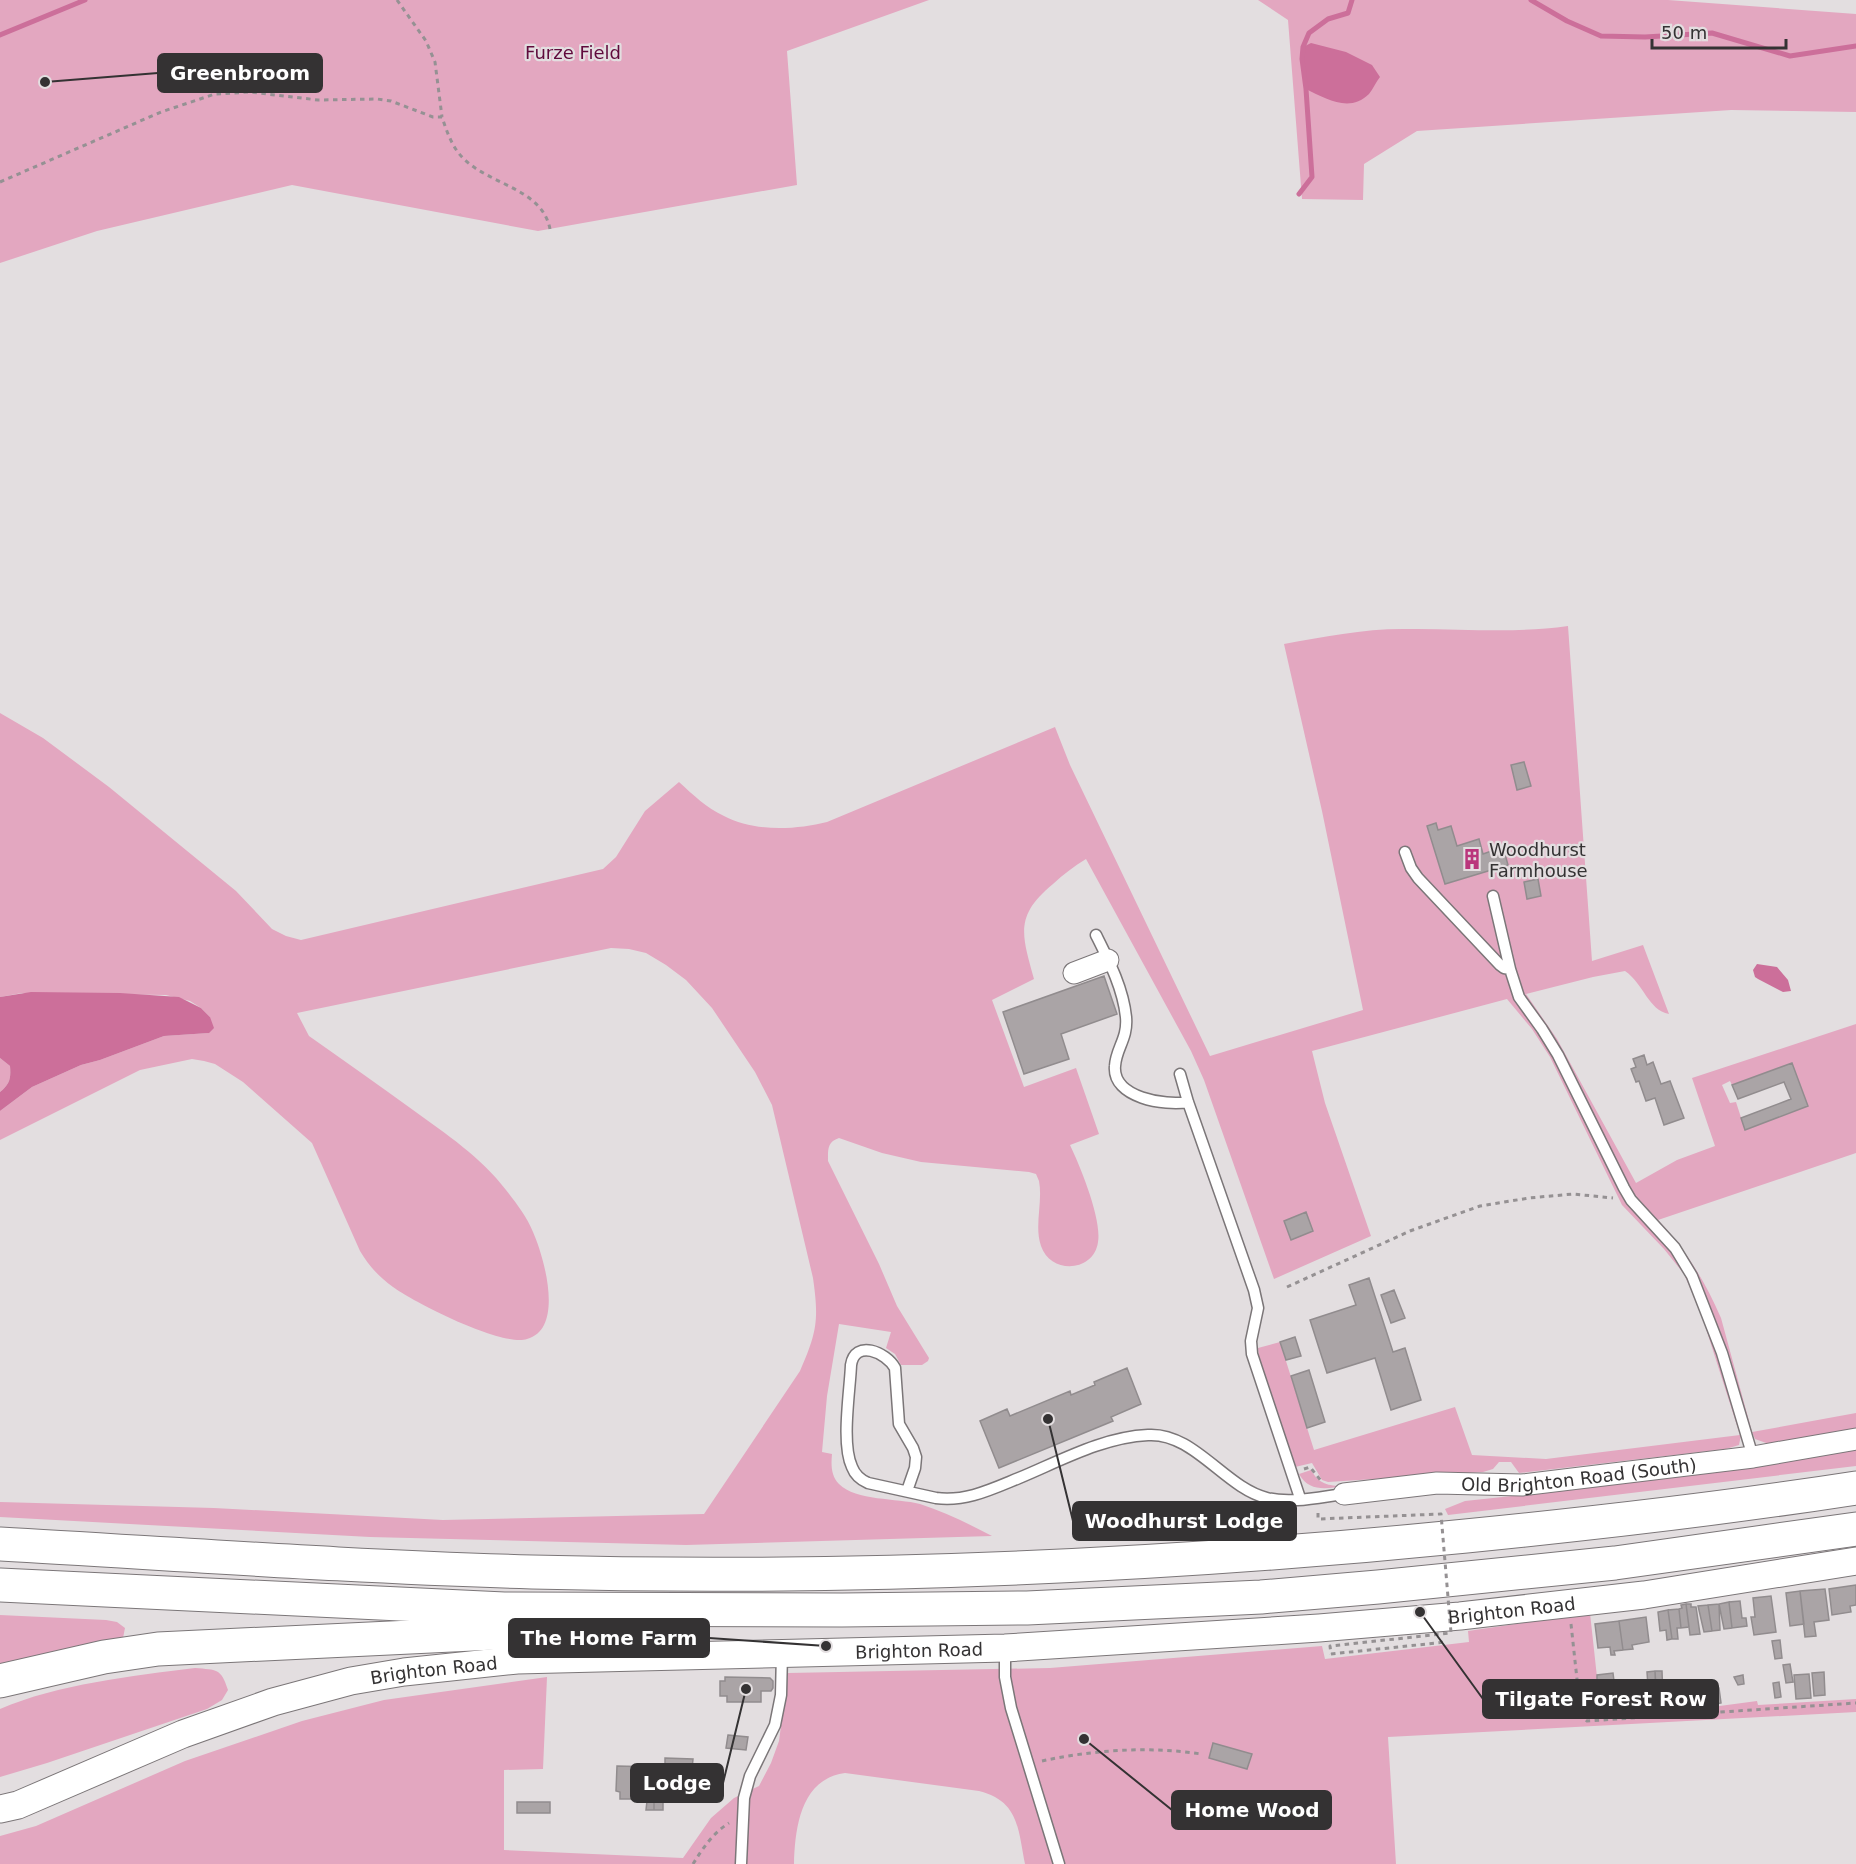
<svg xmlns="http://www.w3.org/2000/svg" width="1856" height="1864" viewBox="0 0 1856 1864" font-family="'DejaVu Sans',sans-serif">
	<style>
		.green { fill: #e3a7c0; fill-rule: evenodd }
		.water { fill: #cc6f9a }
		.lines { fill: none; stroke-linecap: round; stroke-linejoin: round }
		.stream { stroke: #cc6f9a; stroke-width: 5 }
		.building { fill: #aaa4a6; stroke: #918c8e; stroke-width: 1.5 }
		.service-casing { stroke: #7b7678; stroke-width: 13 }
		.minor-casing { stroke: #7b7678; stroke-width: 23 }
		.tertiary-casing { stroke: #7b7678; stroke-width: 29 }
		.trunk-casing { stroke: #7b7678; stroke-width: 35 }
		.path { stroke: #959193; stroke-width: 3; stroke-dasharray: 4.5 4.5; stroke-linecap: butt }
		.service { stroke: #fff; stroke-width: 10 }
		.minor { stroke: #fff; stroke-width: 21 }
		.tertiary { stroke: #fff; stroke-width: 27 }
		.trunk { stroke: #fff; stroke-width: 33 }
		.path-bridge { stroke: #959193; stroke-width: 3; stroke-dasharray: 4.5 4.5; stroke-linecap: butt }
		.labels { text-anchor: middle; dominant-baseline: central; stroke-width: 4.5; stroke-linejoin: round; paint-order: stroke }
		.park-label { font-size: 18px; fill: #600a3c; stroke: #e3dee0 }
		.poi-label { font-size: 18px; fill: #343233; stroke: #e3dee0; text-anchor: start }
		.street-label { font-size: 18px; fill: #343233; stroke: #e3dee0 }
		.leader { fill: none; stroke: #343233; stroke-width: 2 }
		.callout-dot { fill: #343233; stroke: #e3dee0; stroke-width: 2 }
		.callout { fill: #343233; stroke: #343233; stroke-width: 2 }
		.callout-label { font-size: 20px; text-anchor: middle; font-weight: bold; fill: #fff }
	</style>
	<rect width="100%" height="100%" fill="#e3dee0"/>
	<path class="green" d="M0 0H929L787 51 797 185 538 231 292 185 97 231 0 263Z
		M1258 0H1668L1856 14V112L1731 110 1417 131 1364 164 1363 200 1302 199 1288 20Z
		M1568 626 1592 961 1643 945 1669 1014C1648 1010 1644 984 1625 971L1593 977 1526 994 1557 1039 1636 1183 1677 1160 1715 1146 1692 1078 1856 1024V1153L1658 1220C1686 1250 1705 1281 1721 1318L1752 1432 1856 1413V1428L1769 1444 1755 1439 1752 1432 1741 1435 1739 1445 1726 1449 1519 1473 1511 1462H1499L1493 1469 1483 1472 1328 1482 1322 1480 1312 1463 1295 1467 1259 1359 1258 1348 1280 1342 1314 1450 1455 1407 1472 1455 1546 1459 1740 1435 1701 1313 1684 1274 1664 1249 1622 1205 1550 1057 1532 1029 1507 999 1312 1051 1325 1103 1371 1236 1274 1279 1204 1080 1191 1051 1086 859C1074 866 1064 874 1053 884 1014 916 1022 935 1034 979L992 1000 1024 1087 1076 1068 1099 1134 1070 1145C1080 1166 1102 1219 1098 1242 1094 1272 1051 1275 1041 1246 1034 1226 1043 1202 1039 1181L1036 1174 1029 1172 921 1162 882 1153 839 1138C827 1142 828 1150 828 1161L879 1264 897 1306 929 1358 928 1361 922 1365H901L895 1354 886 1348 891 1332 839 1324 827 1396 822 1452 832 1454C831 1465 831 1476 839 1484 856 1501 897 1498 920 1504 945 1512 969 1524 992 1536L686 1545 370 1537 0 1517V1502L214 1508 443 1520 704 1514 800 1371C817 1332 819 1320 813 1278L772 1105 755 1072 712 1008 686 980 666 965 646 953 629 949 611 948 297 1013 309 1036C344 1061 379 1085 413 1110 446 1134 481 1157 506 1190 516 1203 527 1217 533 1232 544 1257 565 1329 527 1339 502 1347 415 1303 393 1287 379 1277 369 1266 360 1251L312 1143 243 1082 215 1064 204 1061 192 1059 140 1070 0 1140V1111L32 1087 81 1065 100 1060 164 1036 209 1033 210 1017 201 1008 190 1001 166 995 22 993 0 997V713L43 738 109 787 236 891 272 929 286 936 301 940 603 869 616 857 645 811 679 782C693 795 707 808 724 816 754 832 795 830 827 822L1055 727 1070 765 1210 1056 1363 1010 1322 811 1284 644C1323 637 1362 629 1403 629 1458 628 1513 634 1568 626ZM1792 1063 1808 1106 1745 1130 1736 1102 1730 1103 1722 1085 1730 1081 1732 1085Z
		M0 1058 10 1066C11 1078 10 1084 0 1092Z
		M1856 1448V1466L1448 1515 1445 1509 1465 1501 1551 1492Z
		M1311 1470C1319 1484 1328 1486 1344 1486 1326 1489 1309 1492 1299 1474Z
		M1590 1613 1601 1714 1712 1707 1757 1701 1758 1705 1856 1699V1712L1388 1737 1396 1864H1025C1018 1829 1019 1801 979 1791L845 1773C801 1779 795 1827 794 1864H0V1836L36 1826 185 1761 302 1721 384 1700 547 1677 543 1769 504 1770V1850L683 1858 711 1818 734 1798 759 1786 771 1763 779 1741 788 1673 1050 1668 1322 1646 1325 1659 1469 1642 1468 1631Z
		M0 1615 106 1620 117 1622 125 1628 123 1638 0 1670Z
		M195 1668C217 1670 221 1668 228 1690L222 1700 207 1709 47 1763 0 1777V1709C58 1684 132 1676 195 1668Z"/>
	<path class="water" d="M1311 43 1346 52 1372 65 1380 77C1376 82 1373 89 1369 94 1350 113 1326 99 1306 89L1302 59 1303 47Z
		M1757 964 1777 967 1788 980 1791 991 1783 992 1758 979 1755 977 1753 970Z
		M31 992 120 993 179 997 201 1008 210 1017 214 1028 209 1033 164 1036 100 1060 81 1065 32 1087 0 1111V1092C10 1084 11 1078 10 1066L0 1058V997Z"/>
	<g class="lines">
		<path class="stream" d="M1531 0 1567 21 1601 36 1645 37 1712 33 1790 56 1856 46
			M0 35 85 0
			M1299 194 1312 177 1306 89 1302 59 1303 47 1309 33 1328 19 1348 13 1352 0"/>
	</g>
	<path class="building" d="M1524 762 1531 786 1517 790 1511 765Z
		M1436 823 1438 830 1451 826 1457 846 1479 839 1483 854 1503 847 1508 865 1445 884 1427 826Z
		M1538 879 1541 896 1527 899 1524 882Z
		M1104 976 1117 1014 1061 1034 1069 1059 1024 1074 1003 1012Z
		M1644 1055 1647 1065 1653 1062 1661 1084 1670 1081 1684 1118 1664 1125 1655 1098 1646 1101 1639 1081 1636 1082 1631 1069 1636 1067 1633 1059Z
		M1792 1063 1808 1106 1745 1130 1741 1118 1791 1099 1784 1082 1738 1099 1732 1085Z
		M1306 1212 1313 1231 1291 1240 1284 1221Z
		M1369 1278 1393 1352 1405 1348 1421 1400 1391 1410 1375 1358 1327 1373 1310 1320 1356 1305 1349 1285Z
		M1394 1290 1405 1318 1391 1323 1381 1295Z
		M1295 1337 1301 1356 1286 1360 1280 1342Z
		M1127 1368 1141 1404 1111 1417 1113 1421 999 1468 980 1421 1007 1409 1010 1416 1070 1391 1071 1395 1095 1385 1094 1382Z
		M1309 1370 1325 1422 1307 1428 1291 1376Z
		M1856 1585V1605L1850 1606 1851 1612 1832 1615 1829 1589Z
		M1825 1589 1829 1620 1814 1622 1816 1636 1805 1637 1800 1591Z
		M1800 1591 1804 1624 1790 1626 1786 1593Z
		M1771 1596 1776 1632 1754 1635 1751 1617H1755L1753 1598Z
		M1740 1601 1742 1618H1746L1747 1626 1732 1628 1729 1602Z
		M1729 1602 1732 1628 1724 1629 1719 1604Z
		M1686 1604H1691V1607H1696L1700 1634 1690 1635Z
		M1686 1604 1689 1627 1681 1628 1679 1609 1682 1608 1681 1605Z
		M1719 1604 1720 1630 1712 1631 1708 1605Z
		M1708 1605 1712 1631 1704 1632 1698 1606Z
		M1679 1609 1681 1628H1677L1678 1639H1672L1668 1610Z
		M1668 1610 1672 1639 1667 1640 1666 1630 1660 1631 1658 1612Z
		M1646 1617 1649 1642 1632 1645 1633 1649 1623 1650 1619 1621Z
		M1619 1621 1623 1650 1614 1651 1615 1655H1611L1610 1647 1598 1648 1595 1624Z
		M1780 1640 1782 1658 1775 1659 1772 1641Z
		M1790 1664 1793 1682 1786 1683 1783 1665Z
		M1655 1671H1662L1663 1698 1656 1699Z
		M1655 1671 1656 1687H1648L1647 1672Z
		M1824 1672 1825 1695 1814 1696 1812 1673Z
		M1613 1673 1614 1681 1597 1682V1675Z
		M1809 1674 1811 1698 1796 1699 1794 1675Z
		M1743 1675 1744 1684 1738 1685 1734 1677Z
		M725 1677 770 1678 773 1681V1688L771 1691H761V1702H727V1696H720V1681H725Z
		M1779 1682 1781 1697 1775 1698 1773 1683Z
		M1719 1688 1721 1703 1711 1705 1709 1689Z
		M728 1735 748 1737 746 1750 726 1748Z
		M1213 1743 1252 1754 1247 1769 1209 1758Z
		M665 1758 693 1759 692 1769H695L694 1798 685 1797 686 1788 655 1787 656 1767 665 1768Z
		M617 1766 656 1767 655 1787H636V1799H620V1792L616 1791Z
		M647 1801H654V1810H646Z
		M654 1801 663 1802V1810H654Z
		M517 1802H550V1813H517Z"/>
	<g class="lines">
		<defs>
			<path id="service" d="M1405 852 1411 868 1418 878 1500 965 1504 968 1510 969 1519 997 1542 1029 1558 1055 1624 1188 1631 1200 1675 1248 1692 1276 1722 1353 1753 1457
				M1493 896 1510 969
				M1096 935C1109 961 1123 988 1126 1017 1128 1039 1116 1048 1115 1066 1112 1098 1165 1106 1188 1102
				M1180 1074 1188 1102 1254 1290 1258 1308 1251 1341 1252 1354 1300 1498
				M907 1491 915 1468 916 1457 913 1448 899 1424 895 1368C886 1352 855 1339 851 1365 850 1391 841 1444 852 1467 855 1475 861 1480 868 1483L936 1498C966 1502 992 1489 1019 1478 1060 1461 1103 1437 1148 1435 1194 1432 1225 1488 1267 1498 1291 1504 1320 1497 1344 1494
				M1005 1649V1677L1011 1708 1059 1864
				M741 1864 744 1798 750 1776 775 1725 781 1695 782 1653"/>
			<g id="minor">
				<path d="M1074 973 1108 960"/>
				<path id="s1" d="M1344 1494 1437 1483 1522 1485 1753 1457 1856 1439"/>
			</g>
			<g id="tertiary">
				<path id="s2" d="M0 1809 18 1805 183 1734 273 1702 351 1681 404 1672 517 1660 1005 1648 1319 1628 1460 1616 1644 1595 1856 1561"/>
			</g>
			<path id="trunk" d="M0 1544C177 1554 355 1567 532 1572 844 1580 1156 1567 1466 1536 1597 1523 1727 1508 1856 1488
				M0 1585 504 1609 842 1610 1027 1608 1261 1597 1378 1587 1615 1563 1856 1529
				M0 1681 104 1657 158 1649 579 1629"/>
		</defs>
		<use href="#service" class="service-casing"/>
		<use href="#minor" class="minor-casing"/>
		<use href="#tertiary" class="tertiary-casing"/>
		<use href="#trunk" class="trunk-casing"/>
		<path class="path" d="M397 0 426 41 435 62 442 117
			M0 182 161 112 215 94 250 92 318 100 377 99 391 101 433 117H442C447 132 452 147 463 158 489 185 542 188 550 229
			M1287 1287 1410 1231 1480 1206 1529 1198 1573 1194 1613 1198
			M1304 1469 1310 1467 1322 1482
			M1571 1624 1581 1716 1587 1721 1856 1703
			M1331 1654 1446 1642
			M1042 1761C1092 1750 1150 1746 1201 1754
			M693 1864C703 1848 713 1833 729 1823"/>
		<use href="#service" class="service"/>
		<use href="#minor" class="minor"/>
		<use href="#tertiary" class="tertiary"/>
		<use href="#trunk" class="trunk"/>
		<path class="path-bridge" d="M1318 1513V1519L1441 1514 1451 1633 1330 1646 1331 1654"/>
	</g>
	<defs>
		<symbol id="building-bare" viewBox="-9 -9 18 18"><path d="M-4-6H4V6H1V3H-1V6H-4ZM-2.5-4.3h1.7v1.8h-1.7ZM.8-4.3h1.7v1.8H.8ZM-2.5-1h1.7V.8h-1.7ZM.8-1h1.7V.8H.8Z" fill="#ba367c" stroke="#e3dee0" stroke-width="2.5" paint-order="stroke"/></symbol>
	</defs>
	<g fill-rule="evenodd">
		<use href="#building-bare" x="1457" y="844" width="30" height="30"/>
	</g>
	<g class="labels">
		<g class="park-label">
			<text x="573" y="52">Furze Field</text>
		</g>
		<g class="poi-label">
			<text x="1489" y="849">Woodhurst<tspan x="1489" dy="21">Farmhouse</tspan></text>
		</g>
		<g class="street-label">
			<text stroke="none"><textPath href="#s1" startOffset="236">Old Brighton Road (South)</textPath></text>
			<text stroke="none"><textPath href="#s2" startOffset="1538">Brighton Road</textPath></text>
			<text stroke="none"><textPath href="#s2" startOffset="944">Brighton Road</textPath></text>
			<text stroke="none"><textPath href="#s2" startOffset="458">Brighton Road</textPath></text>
		</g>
	</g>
	<path class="leader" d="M45 82L158 73M1048 1419L1073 1521M826 1646L709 1638M1420 1612L1483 1699M746 1689L723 1783M1084 1739L1172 1810"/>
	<g class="callout-dot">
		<circle cx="45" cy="82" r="6"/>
		<circle cx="1048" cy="1419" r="6"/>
		<circle cx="826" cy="1646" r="6"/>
		<circle cx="1420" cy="1612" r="6"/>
		<circle cx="746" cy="1689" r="6"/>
		<circle cx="1084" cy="1739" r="6"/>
	</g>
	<g class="callout">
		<rect x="158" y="54" width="164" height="38" rx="6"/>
		<rect x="1073" y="1502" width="223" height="38" rx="6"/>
		<rect x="509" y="1619" width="200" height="38" rx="6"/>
		<rect x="1483" y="1680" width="235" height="38" rx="6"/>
		<rect x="631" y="1764" width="92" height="38" rx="6"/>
		<rect x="1172" y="1791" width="159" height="38" rx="6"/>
	</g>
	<g class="callout-label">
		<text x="240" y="80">Greenbroom</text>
		<text x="1184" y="1528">Woodhurst Lodge</text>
		<text x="609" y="1645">The Home Farm</text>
		<text x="1601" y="1706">Tilgate Forest Row</text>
		<text x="677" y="1790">Lodge</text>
		<text x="1252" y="1817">Home Wood</text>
	</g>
	<path d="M1652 39v9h134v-9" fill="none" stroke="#343233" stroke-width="3"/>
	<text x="1661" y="39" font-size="18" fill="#343233" stroke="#e3dee0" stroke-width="4.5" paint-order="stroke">50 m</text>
</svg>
